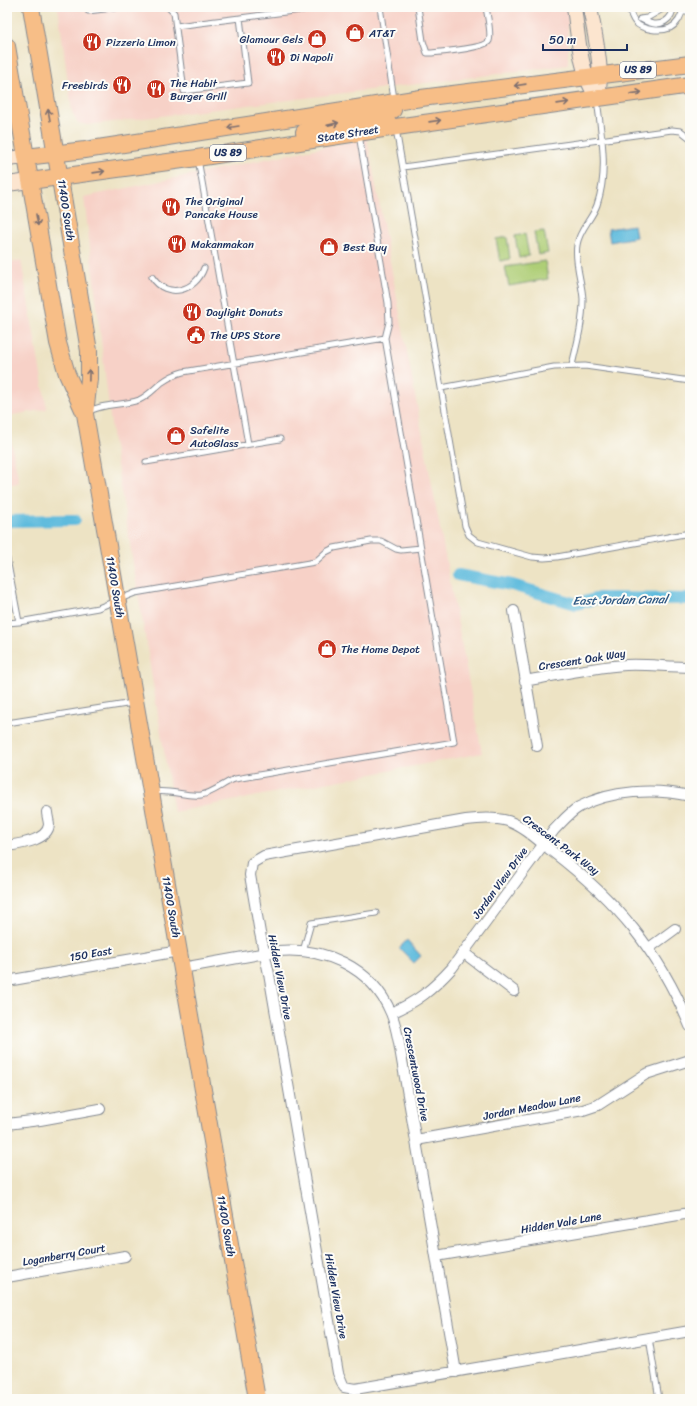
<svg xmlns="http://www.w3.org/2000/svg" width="697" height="1406" viewBox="0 0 697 1406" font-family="Sriracha,sans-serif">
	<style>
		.built { fill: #f7d1c7 }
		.green { fill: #aece76; stroke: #647e6a }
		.water { fill: #5fbbdd; stroke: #3d759e }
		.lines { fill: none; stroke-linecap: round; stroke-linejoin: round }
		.canal { stroke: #5fbbdd; stroke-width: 12 }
		.lane-casing { stroke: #848991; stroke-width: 7 }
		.street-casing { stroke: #848991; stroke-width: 12 }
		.secondary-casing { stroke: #848991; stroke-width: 16 }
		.primary-casing { stroke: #848991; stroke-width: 18 }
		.lane { stroke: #fff; stroke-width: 5 }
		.street { stroke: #fff; stroke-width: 10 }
		.secondary { stroke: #fce5cf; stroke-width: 14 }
		.primary { stroke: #f7be87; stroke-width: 16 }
		.oneway { stroke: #7e6f70 }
		.labels { text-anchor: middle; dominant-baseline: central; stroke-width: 4; stroke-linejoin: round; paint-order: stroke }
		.shield { fill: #fdfcf7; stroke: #5f6c8c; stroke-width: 1 }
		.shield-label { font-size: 10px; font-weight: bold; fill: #1b2f5e }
		.poi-label { font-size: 11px; fill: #1b2f5e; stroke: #fdfcf7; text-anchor: start }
		.street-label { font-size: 11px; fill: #1b2f5e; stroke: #fdfcf7 }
		.water-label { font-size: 12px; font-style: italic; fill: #2f5984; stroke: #fdfcf7 }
	</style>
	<rect width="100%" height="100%" fill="#fdfcf7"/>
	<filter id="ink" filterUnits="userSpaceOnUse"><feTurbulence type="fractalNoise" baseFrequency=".025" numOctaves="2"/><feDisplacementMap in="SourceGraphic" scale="8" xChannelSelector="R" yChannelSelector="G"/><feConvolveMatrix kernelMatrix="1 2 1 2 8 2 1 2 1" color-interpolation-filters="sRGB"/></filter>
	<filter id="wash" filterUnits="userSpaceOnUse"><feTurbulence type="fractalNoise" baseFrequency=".012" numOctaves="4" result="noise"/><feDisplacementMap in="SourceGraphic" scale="16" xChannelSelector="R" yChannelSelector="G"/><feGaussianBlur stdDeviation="0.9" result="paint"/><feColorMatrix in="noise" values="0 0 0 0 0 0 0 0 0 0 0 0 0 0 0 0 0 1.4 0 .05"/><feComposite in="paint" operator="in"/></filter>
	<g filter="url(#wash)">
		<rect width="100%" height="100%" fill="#ede3c4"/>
		<path class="built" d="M58 7H568V65L88 125 78 123 72 112Z
			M367 138 482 753 174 812 113 441 84 197Z
			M21 260 47 409 7 416V263Z
			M7 420 19 483 7 485Z"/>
		<path class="green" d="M544 231 548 253 538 255 534 232Z
			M525 234 529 256 519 258 515 236Z
			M507 237 510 259 500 261 496 239Z
			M545 261 548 279 509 286 505 267Z"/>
		<path class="water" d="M634 225 636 237 610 242 608 229Z
			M407 940 421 956 414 963 399 948Z"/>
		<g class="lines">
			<path class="canal" d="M7 521 75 520
				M458 575 512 585 576 604 599 598 690 599"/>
		</g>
	</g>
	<g filter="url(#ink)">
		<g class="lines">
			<defs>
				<path id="lane" d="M87 7 88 11 121 7
					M168 7 174 13 184 91 248 83 240 18 176 26
					M380 7 394 99
					M418 7 423 41 427 53H432C442 52 486 48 489 41 492 34 487 15 486 7
					M629 7C630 12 631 17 635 22 642 30 660 32 670 28 678 24 682 15 683 7
					M682 12H690
					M240 18 324 7
					M640 19 647 18 666 7
					M641 19C643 20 647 22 650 23 661 27 673 19 673 7
					M396 129 465 526 469 535 478 542 532 557 544 558 557 557 690 533
					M198 159 248 444
					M403 167 672 130 681 131 690 138
					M152 277C167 300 196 291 204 268
					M572 365C577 344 583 322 583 299 582 282 574 261 577 245 579 230 592 219 597 205 609 170 601 134 597 99
					M441 388 554 367 585 366 690 381
					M88 412C103 403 122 406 139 400 148 396 154 389 161 383 168 378 175 374 183 372L385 338
					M146 462 280 439
					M7 559 19 622 98 608 135 593 315 562 326 552 334 548 371 541H381L396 549 401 550 421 548
					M7 623 19 622
					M7 723 133 703
					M154 792C170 789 185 797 201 795 214 793 223 783 235 779L454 742 385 338 389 322 388 303 359 135
					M303 951 311 923 376 913
					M649 1338 659 1399"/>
				<path id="street" d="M514 611 537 746
					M525 681C558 675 592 667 626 665 647 664 668 667 690 667
					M7 846C19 844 47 841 49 825 49 821 47 816 47 812
					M649 948 675 929
					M464 953 514 991
					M182 968 277 951C324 947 371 966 391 1013 395 1022 397 1033 399 1043L456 1372
					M7 981 179 951
					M391 1013C417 1002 433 989 452 968L554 830C562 822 569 813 579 807 611 790 655 788 690 796
					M690 1026C659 951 617 901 553 852 539 841 525 827 508 821 494 817 480 818 466 820L264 856 252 863 250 875 260 933 269 974 338 1373 344 1387 355 1389 690 1331
					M7 1124 40 1120 100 1109
					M416 1140 583 1110 598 1105 646 1074 690 1060
					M436 1256 690 1213
					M7 1277 125 1256"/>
				<path id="secondary" d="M574 7C578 35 580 74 597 98
					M590 7C594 33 605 73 597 98
					M7 159 26 157
					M7 184 30 181"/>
				<path id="primary" d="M31 7 89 351V379L85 414
					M7 46 58 343 67 374 85 414 257 1399
					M304 132 339 123 386 115 393 110 395 102
					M26 157 85 150 421 98 690 64
					M30 181 197 158 396 127 690 85"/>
			</defs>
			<use href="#lane" class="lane-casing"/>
			<use href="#street" class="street-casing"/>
			<use href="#secondary" class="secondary-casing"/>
			<use href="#primary" class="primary-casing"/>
			<use href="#lane" class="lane"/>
			<use href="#street" class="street"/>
			<use href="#secondary" class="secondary"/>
			<use href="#primary" class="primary"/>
		</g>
		<defs><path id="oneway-shaft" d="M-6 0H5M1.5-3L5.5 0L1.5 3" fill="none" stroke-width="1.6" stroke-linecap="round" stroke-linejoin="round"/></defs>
		<g class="oneway">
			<use href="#oneway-shaft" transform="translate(520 85) rotate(172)"/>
			<use href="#oneway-shaft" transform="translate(636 93) rotate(-8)"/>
			<use href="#oneway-shaft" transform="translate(563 103) rotate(-8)"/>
			<use href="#oneway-shaft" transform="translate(49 115) rotate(-100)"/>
			<use href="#oneway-shaft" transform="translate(435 121) rotate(-8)"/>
			<use href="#oneway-shaft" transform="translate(333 124) rotate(-13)"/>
			<use href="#oneway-shaft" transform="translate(233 127) rotate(171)"/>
			<use href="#oneway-shaft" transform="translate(99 172) rotate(-8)"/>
			<use href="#oneway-shaft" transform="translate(37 220) rotate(80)"/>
			<use href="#oneway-shaft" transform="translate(89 375) rotate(-89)"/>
		</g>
	</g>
	<defs>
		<symbol id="shop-disc" viewBox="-11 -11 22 22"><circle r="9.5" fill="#c8321e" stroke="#fdfcf7"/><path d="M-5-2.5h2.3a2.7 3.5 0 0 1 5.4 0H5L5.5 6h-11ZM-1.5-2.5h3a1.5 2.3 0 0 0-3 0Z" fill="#fff"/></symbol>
		<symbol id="restaurant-disc" viewBox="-11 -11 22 22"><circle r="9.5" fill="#c8321e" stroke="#fdfcf7"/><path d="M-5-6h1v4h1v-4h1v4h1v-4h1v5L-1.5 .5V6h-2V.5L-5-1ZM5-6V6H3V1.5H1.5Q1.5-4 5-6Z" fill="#fff"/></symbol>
		<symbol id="civic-disc" viewBox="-11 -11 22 22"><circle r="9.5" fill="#c8321e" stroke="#fdfcf7"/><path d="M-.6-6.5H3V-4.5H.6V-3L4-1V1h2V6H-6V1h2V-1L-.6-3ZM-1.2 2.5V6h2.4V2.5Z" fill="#fff"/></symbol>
	</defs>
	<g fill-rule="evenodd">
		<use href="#shop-disc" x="344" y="22" width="22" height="22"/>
		<use href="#shop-disc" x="306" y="28" width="22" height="22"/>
		<use href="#restaurant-disc" x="81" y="31" width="22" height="22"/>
		<use href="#restaurant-disc" x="265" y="46" width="22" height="22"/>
		<use href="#restaurant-disc" x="111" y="74" width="22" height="22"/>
		<use href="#restaurant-disc" x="145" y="78" width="22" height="22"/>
		<use href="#restaurant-disc" x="160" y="196" width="22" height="22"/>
		<use href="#restaurant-disc" x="166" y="233" width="22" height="22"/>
		<use href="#shop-disc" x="318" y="236" width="22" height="22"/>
		<use href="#restaurant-disc" x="181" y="301" width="22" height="22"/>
		<use href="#civic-disc" x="185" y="324" width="22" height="22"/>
		<use href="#shop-disc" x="165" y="425" width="22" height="22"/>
		<use href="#shop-disc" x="316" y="638" width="22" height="22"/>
	</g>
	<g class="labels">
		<g class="shield">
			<rect x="620" y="62" width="36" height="16" rx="3"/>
			<rect x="210" y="145" width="36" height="16" rx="3"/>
		</g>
		<g class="shield-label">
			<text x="638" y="70">US 89</text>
			<text x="228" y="153">US 89</text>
		</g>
		<g class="poi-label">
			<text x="369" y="33">AT&amp;T</text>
			<text x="303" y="39" text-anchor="end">Glamour Gels</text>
			<text x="106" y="42">Pizzeria Limon</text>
			<text x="290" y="57">Di Napoli</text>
			<text x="170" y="83">The Habit<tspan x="170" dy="13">Burger Grill</tspan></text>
			<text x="108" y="85" text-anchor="end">Freebirds</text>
			<text x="185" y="201">The Original<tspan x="185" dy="13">Pancake House</tspan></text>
			<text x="191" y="244">Makanmakan</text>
			<text x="343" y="247">Best Buy</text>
			<text x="206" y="312">Daylight Donuts</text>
			<text x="210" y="335">The UPS Store</text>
			<text x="190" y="430">Safelite<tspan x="190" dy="13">AutoGlass</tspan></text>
			<text x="341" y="649">The Home Depot</text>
		</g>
		<g class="street-label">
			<text transform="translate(348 134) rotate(-9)">State Street</text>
			<text transform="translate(66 210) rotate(81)">11400 South</text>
			<text transform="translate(115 587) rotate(80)">11400 South</text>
			<text transform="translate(582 660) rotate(-9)">Crescent Oak Way</text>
			<text transform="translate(561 845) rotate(37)">Crescent Park Way</text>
			<text transform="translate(500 883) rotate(-54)">Jordan View Drive</text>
			<text transform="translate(171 907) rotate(80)">11400 South</text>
			<text transform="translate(91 954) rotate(-10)">150 East</text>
			<text transform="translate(280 977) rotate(79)">Hidden View Drive</text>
			<text transform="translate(416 1074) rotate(79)">Crescentwood Drive</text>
			<text transform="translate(532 1107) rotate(-11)">Jordan Meadow Lane</text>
			<text transform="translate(561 1223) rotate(-10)">Hidden Vale Lane</text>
			<text transform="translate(226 1226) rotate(80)">11400 South</text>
			<text transform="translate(64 1255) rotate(-10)">Loganberry Court</text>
			<text transform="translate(336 1296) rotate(80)">Hidden View Drive</text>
		</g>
		<g class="water-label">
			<text transform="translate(620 600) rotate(-1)">East Jordan Canal</text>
		</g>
	</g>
	<rect width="697" height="1406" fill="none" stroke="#fdfcf7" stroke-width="24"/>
	<path d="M543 44v6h84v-6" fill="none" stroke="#1b2f5e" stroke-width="2"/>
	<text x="549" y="44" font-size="12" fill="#1b2f5e" stroke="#fdfcf7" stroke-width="3" paint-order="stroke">50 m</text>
</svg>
